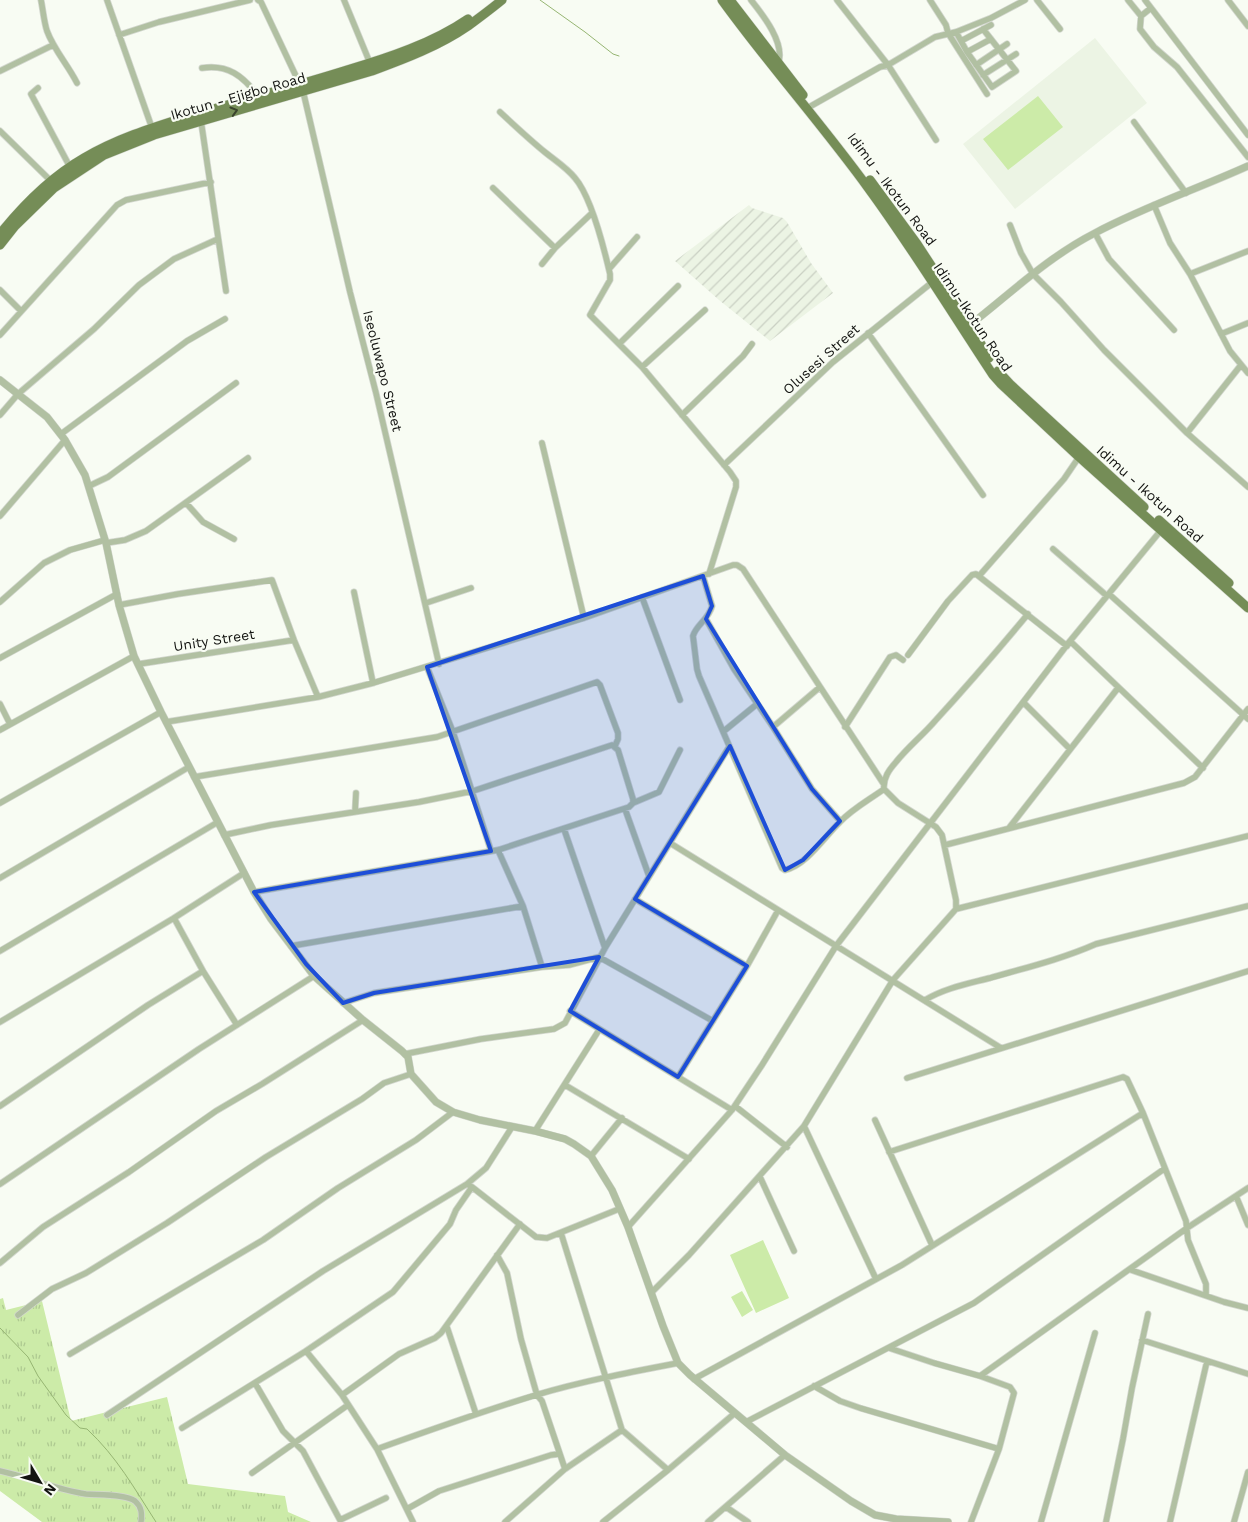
<svg xmlns="http://www.w3.org/2000/svg" width="1248" height="1522" viewBox="0 0 1248 1522" font-family="'Work Sans',sans-serif">
	<style>
		.built { fill: #ecf4e4 }
		.industrial { fill: url(#industrial-furrows) }
		.grass { fill: url(#grass-tufts) }
		.pitch { fill: #cceba8 }
		.lines { fill: none; stroke-linecap: round; stroke-linejoin: round }
		.stream { stroke: #96b572; stroke-width: 1 }
		.minor-casing { stroke: #d3d7cf; stroke-width: 7 }
		.tertiary-casing { stroke: #d3d7cf; stroke-width: 8 }
		.primary-casing { stroke: #d3d7cf; stroke-width: 10 }
		.minor { stroke: #b1c0a2; stroke-width: 5.5 }
		.tertiary { stroke: #b1c0a2; stroke-width: 7 }
		.primary { stroke: #758d57; stroke-width: 9 }
		.oneway { stroke: #3a442d }
		.marked { fill: #1d4ed8; fill-opacity: 0.2; stroke: #1d4ed8; stroke-width: 4; stroke-linejoin: round }
		.labels { text-anchor: middle; dominant-baseline: central; stroke-width: 4.5; stroke-linejoin: round; paint-order: stroke }
		.street-label { font-size: 14px; fill: #131411; stroke: #f8fcf3 }
	</style>
	<defs>
		<pattern id="industrial-furrows" width="10" height="10" patternUnits="userSpaceOnUse" patternTransform="scale(1.25)"><rect width="10" height="10" fill="#ecf4e4"/><path d="M-1 1l2-2M0 10L10 0M9 11l2-2" fill="none" stroke="#cad0c3"/></pattern>
		<pattern id="grass-tufts" width="24" height="20" patternUnits="userSpaceOnUse" patternTransform="scale(1.25)"><rect width="24" height="20" fill="#cceba8"/><path d="M3 7l-1-3M5 7V3M7 7l1-3M15 17l-1-3M17 17v-4M19 17l1-3" fill="none" stroke="#aec990"/></pattern>
	</defs>
	<rect width="100%" height="100%" fill="#f8fcf3"/>
	<path class="built" d="M1095 38 1147 103 1015 209 963 144Z"/>
	<path class="industrial" d="M749 205 752 208 783 218 787 222 811 263 833 293 770 341 719 300 675 261Z"/>
	<path class="grass" d="M3 1298 6 1310 42 1301 71 1421 167 1397 188 1484 285 1496 288 1512 311 1522H42L0 1491V1299Z"/>
	<path class="pitch" d="M1038 96 1063 127 1008 170 983 139Z
		M763 1240 789 1298 756 1313 730 1255Z
		M742 1291 753 1310 742 1317 731 1297Z"/>
	<g class="lines">
		<path class="stream" d="M540 0 585 32 613 54 619 56
			M0 1328 28 1357 38 1376 66 1415 80 1428 87 1429C117 1457 134 1488 156 1522"/>
		<defs>
			<path id="minor" d="M41 0C43 10 44 22 47 31 54 50 68 65 77 83
				M107 0 152 128
				M258 0 261 2 303 91 350 292 376 393 439 664
				M344 0 370 63
				M751 0C763 15 786 44 778 64
				M837 0 888 65 936 140
				M930 0 946 25 948 33 987 94
				M1037 0 1060 29
				M1128 0 1141 16 1151 8
				M1145 0 1248 135
				M1228 0 1248 26
				M1141 16 1140 29 1154 47 1177 67 1248 157
				M956 32 961 41 991 25
				M119 35 159 22 250 0
				M961 41 967 52 992 87 1016 71 983 29
				M967 52 991 39
				M976 65 1007 44
				M202 68C228 64 243 76 258 96
				M0 71 53 45
				M983 75 1016 54
				M38 88 31 94 70 167
				M811 106 880 67 888 65 935 37 956 32 991 18 1025 0
				M500 112C515 126 530 140 546 153 556 161 567 168 575 178 592 198 604 248 610 274V280L590 315 642 367 730 472 736 481V487L709 574
				M201 121 226 291
				M1134 122 1186 193
				M0 131 51 181
				M493 188 555 248
				M1154 205 1170 243 1190 274 1230 351 1248 373
				M1010 225 1021 253 1033 274 1061 302 1104 350 1187 433 1248 487
				M1095 233 1109 259 1174 330
				M542 264 555 248 592 213
				M609 269 637 237
				M1190 274 1248 251
				M0 290 21 311
				M868 333 983 495
				M1221 334 1248 323
				M0 335 117 205 126 200 211 182
				M619 344 678 286
				M642 367 705 310
				M0 415 18 394 94 329 139 285 174 259 218 239
				M682 415 743 356 752 344
				M1187 433 1241 365
				M61 434 187 341 225 319
				M542 443 584 618
				M724 465 833 362 935 280
				M89 486 108 477 236 383
				M187 504 203 522 234 539
				M0 516 65 440
				M106 543 125 540 146 531 248 458
				M1053 549 1107 596
				M703 576 712 606C709 619 696 625 693 636L697 669 699 676 782 868 785 870C806 866 825 836 840 822 852 809 869 800 884 789
				M979 576 1064 479 1079 457
				M354 592 373 683
				M1109 594 1248 719
				M642 597 680 700
				M0 602 44 563 70 550 105 540
				M426 603 471 588
				M119 605 178 594 272 580 294 640 318 697
				M706 619 734 669 773 727 812 789 840 821
				M1070 641 1203 768
				M908 655 948 601 972 575 976 574 1067 646
				M0 658 117 594
				M139 664 294 640
				M427 667 453 732 491 851
				M1024 703 1070 749
				M0 704 10 724
				M166 722 318 697 373 683 584 618 733 565H737L743 569 883 783
				M773 727 820 687
				M845 727 890 657 896 655 903 660
				M0 730 134 656
				M724 731 757 704
				M194 777 437 737 597 682 600 685 618 733V739L615 746
				M0 803 161 712
				M633 803 659 792 680 750
				M625 809 649 876
				M355 812 356 793
				M1009 828 1118 688
				M564 829 605 948
				M224 835 271 825 419 802 473 791 612 745 618 750 633 799V803L629 807 498 850 254 892
				M670 843 1001 1048
				M945 845 1184 783 1195 777 1248 709
				M498 850 523 906 542 967
				M0 878 189 767
				M635 899 747 966
				M956 909 1248 836
				M174 918 203 971 237 1025
				M291 946 523 906
				M0 951 218 822
				M925 1000C945 988 967 984 990 978 1025 968 1062 959 1096 944L1248 906
				M343 1003 374 993 542 967 569 965 599 957 713 1021
				M570 1011 732 1110
				M0 1022 174 918 244 873
				M405 1054 481 1039 554 1029 565 1023 605 948 729 747
				M678 1077 747 966 776 914
				M907 1078 1248 971
				M565 1085 689 1159
				M0 1106 148 1005 203 971
				M735 1106 787 1147
				M875 1120 932 1245
				M804 1126 876 1279
				M535 1131 599 1030
				M889 1152 1123 1077 1127 1079 1143 1113 1186 1221 1188 1240 1206 1284V1295
				M591 1156 622 1118
				M760 1177 794 1251
				M0 1184 199 1049 314 976
				M472 1187 536 1237 547 1238 619 1209
				M1236 1196 1248 1225
				M628 1227 732 1110 762 1065 836 946 1070 641 1162 529
				M561 1233 622 1430 668 1470
				M497 1255 507 1273 521 1339 537 1395 542 1401 565 1469
				M0 1263 43 1227 129 1172 216 1111 262 1084 363 1020
				M1131 1270 1224 1302 1248 1308
				M652 1292 689 1255 804 1126 893 980 956 909V900L942 835 936 827 898 803 884 789C883 778 889 770 896 762 908 747 923 735 935 721 967 686 998 650 1028 614
				M18 1315 52 1289 86 1273 167 1223 266 1157 362 1099 384 1083 411 1074
				M447 1327 476 1414
				M1142 1340 1248 1374
				M889 1348 934 1363 980 1376 1187 1228 1248 1188
				M306 1351 342 1395 377 1449 413 1522
				M70 1354 263 1240 338 1188 416 1140 453 1112
				M694 1379 902 1265 1143 1113
				M255 1383 283 1431 303 1451 340 1520 386 1498
				M814 1386 840 1401 860 1408 999 1449
				M342 1395 399 1354 435 1338 441 1333 520 1224
				M107 1415 323 1271 467 1184
				M746 1422 974 1303 1164 1169
				M182 1428 306 1351 393 1292 450 1224 456 1210 472 1187 467 1184 486 1168 512 1127
				M377 1449C430 1430 483 1411 536 1395 583 1381 631 1372 678 1363
				M0 1471C29 1477 56 1490 86 1494 98 1495 126 1494 135 1501 142 1507 142 1514 141 1522
				M252 1473 348 1405
				M726 1507 748 1522
				M407 1509 439 1491 551 1455 559 1454
				M505 1522 565 1469 622 1430
				M603 1522 668 1470 735 1413
				M708 1522 785 1455
				M971 1522 999 1449 1014 1393 1010 1387 980 1376
				M1041 1522 1095 1333
				M1106 1522 1123 1439 1132 1388 1148 1314
				M1170 1522 1207 1361
				M1234 1522 1248 1472"/>
			<path id="tertiary" d="M970 325C1011 293 1048 257 1095 233 1144 207 1197 189 1248 166
				M0 380 47 417 65 440 85 475 106 543 119 605 134 656 161 712 254 892 271 919 314 976 363 1020 402 1051 408 1057 411 1074 436 1102 453 1112 480 1120 535 1131 565 1139 574 1144 591 1156 612 1190 628 1227 663 1326 678 1363 690 1375 785 1455 851 1501 875 1515 896 1519 948 1522"/>
			<path id="primary" d="M722 0C769 65 822 124 869 189 913 249 952 313 993 375L1001 384 1079 457 1248 608
				M730 0 803 95
				M870 180 917 244 970 325 989 358
				M0 234C24 204 51 177 84 158 116 139 151 128 186 117 239 101 293 87 347 70 388 58 433 43 468 19
				M0 245 15 226 54 188 104 155 154 135 372 71C405 59 439 46 468 26 479 18 491 9 502 0
				M998 371 1010 384 1144 507
				M1159 520 1229 583"/>
		</defs>
		<use href="#minor" class="minor-casing"/>
		<use href="#tertiary" class="tertiary-casing"/>
		<use href="#primary" class="primary-casing"/>
		<use href="#minor" class="minor"/>
		<use href="#tertiary" class="tertiary"/>
		<use href="#primary" class="primary"/>
	</g>
	<defs><path id="oneway-chevron" d="M-2-3.5L2.5 0L-2 3.5" fill="none" stroke-width="1.6" stroke-linecap="round" stroke-linejoin="round" transform="scale(1.25)"/></defs>
	<use class="oneway" href="#oneway-chevron" transform="translate(234 111) rotate(-16)"/>
	<path class="marked" d="M703 576 712 606 706 619 812 789 840 821 803 860 785 870 730 746 635 899 747 966 678 1077 570 1011 599 957 374 993 343 1003 306 964 254 892 491 851 427 667Z"/>
	<g class="labels">
		<g class="street-label">
			<text transform="translate(238 96) rotate(-16)">Ikotun - Ejigbo Road</text>
			<text transform="translate(892 189) rotate(53)">Idimu - Ikotun Road</text>
			<text transform="translate(973 317) rotate(56)">Idimu-Ikotun Road</text>
			<text transform="translate(821 359) rotate(-42)">Olusesi Street</text>
			<text transform="translate(383 371) rotate(76)">Iseoluwapo Street</text>
			<text transform="translate(1150 494) rotate(42)">Idimu - Ikotun Road</text>
			<text transform="translate(214 640) rotate(-9)">Unity Street</text>
		</g>
	</g>
	<g transform="translate(40 1482) rotate(128)" stroke="#f8fcf3" stroke-width="4" paint-order="stroke">
	<path d="M0-4L9 19L0 12L-9 19Z" fill="#131411"/>
	<text y="-8" font-size="14" font-weight="bold" text-anchor="middle" fill="#131411">N</text>
	</g>
</svg>
